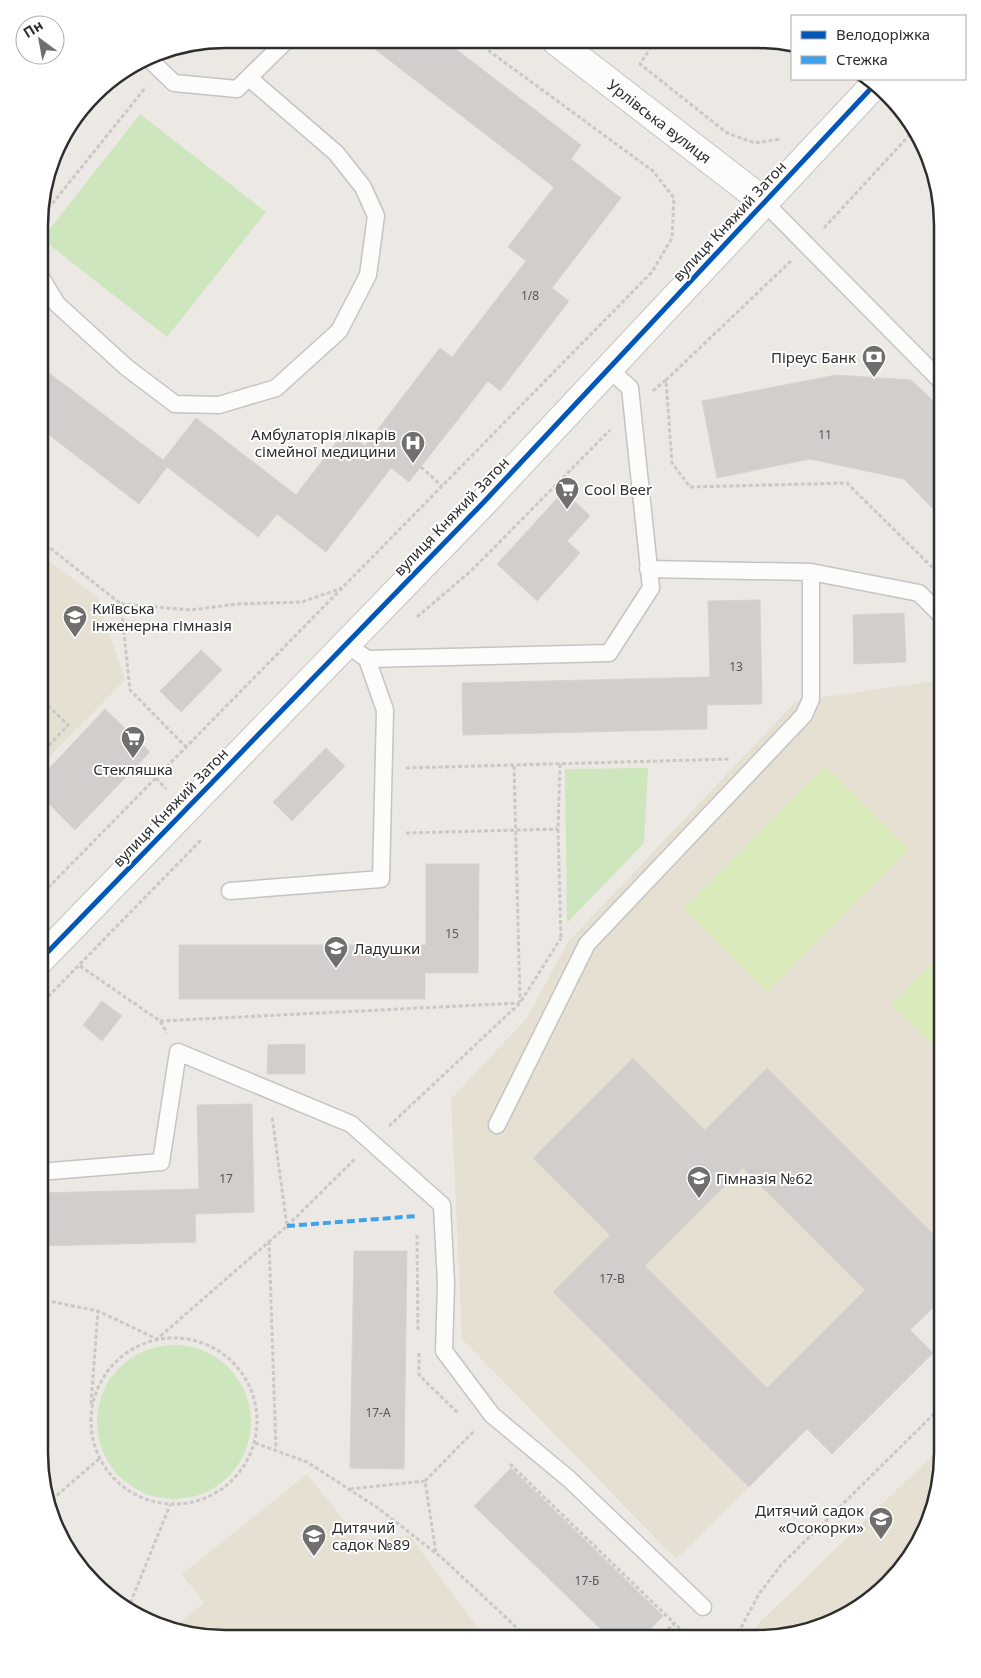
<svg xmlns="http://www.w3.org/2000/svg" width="981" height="1678" viewBox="0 0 981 1678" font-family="'Noto Sans',sans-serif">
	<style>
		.education { fill: #e6e0d3 }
		.green { fill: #cee6be }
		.pitch { fill: #d9eabb }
		.building { fill: #d1cecb; stroke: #d7d4d0; fill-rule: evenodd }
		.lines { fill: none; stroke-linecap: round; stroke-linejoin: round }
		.lane-casing { stroke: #c5c4c5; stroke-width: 19 }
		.street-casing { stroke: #c5c4c5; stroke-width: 30 }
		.path { stroke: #c9c9c8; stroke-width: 3; stroke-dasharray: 4 2.5; stroke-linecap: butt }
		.lane { stroke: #fcfcfb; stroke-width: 16 }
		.street { stroke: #fcfcfb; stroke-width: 28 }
		.quiet { stroke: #3ea3eb; stroke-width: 4; stroke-dasharray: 8 4; stroke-linecap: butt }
		.cycleway-casing { stroke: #fff; stroke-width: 8 }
		.cycleway { stroke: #0057b8; stroke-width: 5 }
		.labels { text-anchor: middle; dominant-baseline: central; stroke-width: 4; stroke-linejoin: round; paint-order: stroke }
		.number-label { font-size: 12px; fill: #585857 }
		.street-label { font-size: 15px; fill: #2e2e2e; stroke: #fff }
		.poi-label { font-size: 15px; fill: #2e2e2e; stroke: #fff; text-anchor: start }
		.rim { fill: none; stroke: #2e2e2e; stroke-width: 2.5 }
	</style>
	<rect width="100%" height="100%" fill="#ece8e4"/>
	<path class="education" d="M40 554 97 597 125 680 40 766Z
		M942 680V1298L911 1330 932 1351 832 1454 807 1429 676 1559 462 1339 451 1099 527 1018 568 942 796 701Z
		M942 1446V1466L932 1513 904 1566 869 1601 816 1629 751 1639 758 1624Z
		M307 1474 359 1539 410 1536 485 1638H200L171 1630 204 1603 182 1574Z"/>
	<path class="green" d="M140 114 266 212 167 337 42 239Z
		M648 768 644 843 567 923 565 769Z
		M97 1422a77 77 0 1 1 154 0a77 77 0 1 1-154 0Z"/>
	<path class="pitch" d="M826 766 909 849 767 992 684 909Z
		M942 953V1053L892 1005Z"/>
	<path class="building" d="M363 40H444L581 145 571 159 621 198 552 288 569 301 500 391 488 381 409 482 391 468 326 552 277 514 258 537 167 467 139 504 40 428V366L163 460 196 418 296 495 345 431 365 446 440 348 452 357 526 261 508 247 554 187Z
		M836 375 911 380 942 409V518L904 479 810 459 717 478 702 401Z
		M564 491 590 516 567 541 580 553 537 601 497 564Z
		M760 600 762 704 707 705V729L463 735 462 683 710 677 708 601Z
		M904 613 906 662 854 664 853 615Z
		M201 650 222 670 181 712 160 691Z
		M105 709 150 752 75 830 40 795V778Z
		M326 748 345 766 292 821 273 802Z
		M426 864H479L478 973H425V999H179V945H426Z
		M102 1001 122 1016 102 1041 83 1025Z
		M305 1044V1074H267L268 1045Z
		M633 1058 705 1130 767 1068 942 1243V1299L910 1330 933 1353 832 1454 807 1429 749 1487 553 1292 610 1235 533 1158ZM743 1168 865 1290 767 1388 645 1266Z
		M252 1104 254 1212 195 1214 196 1242 39 1246V1193L199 1189 197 1105Z
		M354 1251H407L404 1469 350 1468Z
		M511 1468 663 1616 641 1639H611L474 1506Z
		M856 1601 861 1606 841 1616Z"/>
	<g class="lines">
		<defs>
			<path id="lane" d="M147 57 174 83 237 89 288 39
				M763 201 942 382
				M40 276 57 304 126 367 175 404 219 405 276 388 339 331 368 275 376 216 363 187 336 153 249 78
				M648 569 811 572 919 593 942 616
				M345 643 367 659 609 653 651 588 630 388 608 368
				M230 891 381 879 385 710 367 659
				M497 1125 587 944 804 715 811 699V572
				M39 1172 161 1162 178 1052 351 1124 442 1205 446 1284 444 1351 492 1415 569 1479 703 1607"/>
			<g id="street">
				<path id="s1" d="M556 41 763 201"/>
				<path d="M39 961 482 504 876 83"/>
			</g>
		</defs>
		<use href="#lane" class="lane-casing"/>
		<use href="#street" class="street-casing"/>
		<path class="path" d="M655 41 640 64 727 133 755 143 781 139
			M40 219 146 87
			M824 228 915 129
			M791 261 666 380 672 463 690 487 847 483 942 577
			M653 391 666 380
			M421 467 442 486
			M40 540 121 604 130 690 186 747
			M121 604 191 610 236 604 302 602 342 588
			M417 617 472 570 610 430
			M40 755 68 725 40 698
			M560 764 558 829 561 938
			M514 766 520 1002
			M406 768 730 759
			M156 778 166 789
			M406 833 558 829
			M39 897 652 272 672 238 674 198 653 171 474 40
			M80 966 160 1021 167 1033
			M39 1006 201 840
			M160 1021 519 1003
			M389 1126 520 1003 561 938
			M287 1226 356 1158
			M417 1235 418 1331
			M269 1241 276 1451
			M39 1299 98 1311 157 1339 287 1226 272 1116
			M91 1421a83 83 0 1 1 166 0a83 83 0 1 1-166 0Z
			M419 1353V1375L459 1414
			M91 1404 98 1311
			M255 1443 307 1462 378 1508 442 1558 529 1639
			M510 1464 674 1623 672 1639
			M425 1481 475 1430
			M350 1489 425 1481 436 1553
			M47 1504 99 1459
			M128 1609 170 1505
			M659 1639 674 1623 691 1639
			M735 1639 759 1594 781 1565 942 1406"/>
		<use href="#lane" class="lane"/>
		<use href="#street" class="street"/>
		<path class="quiet" d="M287 1226 417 1216"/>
		<defs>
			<path id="cycleway" d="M39 961 482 504 876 83"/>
		</defs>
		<use href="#cycleway" class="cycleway-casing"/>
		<use href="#cycleway" class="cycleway"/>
	</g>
	<defs>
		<symbol id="bank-pin" viewBox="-11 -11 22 30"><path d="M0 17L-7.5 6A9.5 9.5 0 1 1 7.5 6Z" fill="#706f6e" stroke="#fff"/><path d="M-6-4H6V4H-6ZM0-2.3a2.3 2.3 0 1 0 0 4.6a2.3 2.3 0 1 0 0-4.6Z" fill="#fff"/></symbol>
		<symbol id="hospital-pin" viewBox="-11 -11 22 30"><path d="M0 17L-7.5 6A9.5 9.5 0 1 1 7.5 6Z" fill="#706f6e" stroke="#fff"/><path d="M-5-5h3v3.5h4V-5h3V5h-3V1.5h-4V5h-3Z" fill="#fff"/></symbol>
		<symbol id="supermarket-pin" viewBox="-11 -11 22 30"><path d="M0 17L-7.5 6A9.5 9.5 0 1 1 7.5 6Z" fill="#706f6e" stroke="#fff"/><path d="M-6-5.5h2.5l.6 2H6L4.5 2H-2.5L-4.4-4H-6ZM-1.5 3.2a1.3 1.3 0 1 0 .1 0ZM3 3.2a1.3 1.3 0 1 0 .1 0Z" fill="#fff"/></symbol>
		<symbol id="school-pin" viewBox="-11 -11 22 30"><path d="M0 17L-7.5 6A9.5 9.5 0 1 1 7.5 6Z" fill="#706f6e" stroke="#fff"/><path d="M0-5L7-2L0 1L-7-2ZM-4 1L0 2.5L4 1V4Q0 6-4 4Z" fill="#fff"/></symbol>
	</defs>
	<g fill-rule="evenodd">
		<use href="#bank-pin" x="860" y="343" width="28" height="38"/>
		<use href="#hospital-pin" x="399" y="429" width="28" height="38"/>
		<use href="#supermarket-pin" x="553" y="475" width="28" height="38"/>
		<use href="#school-pin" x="61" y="603" width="28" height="38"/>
		<use href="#supermarket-pin" x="119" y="724" width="28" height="38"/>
		<use href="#school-pin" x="322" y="934" width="28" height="38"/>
		<use href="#school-pin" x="685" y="1164" width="28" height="38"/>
		<use href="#school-pin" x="867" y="1505" width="28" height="38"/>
		<use href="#school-pin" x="300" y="1522" width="28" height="38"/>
	</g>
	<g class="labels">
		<g class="number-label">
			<text x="530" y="295">1/8</text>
			<text x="825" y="434">11</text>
			<text x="736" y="666">13</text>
			<text x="452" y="933">15</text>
			<text x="226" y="1178">17</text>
			<text x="612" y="1278">17-В</text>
			<text x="378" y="1412">17-А</text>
			<text x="587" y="1580">17-Б</text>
		</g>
		<g class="street-label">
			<text stroke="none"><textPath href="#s1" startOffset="131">Урлівська вулиця</textPath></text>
			<text transform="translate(729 221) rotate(-47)">вулиця Княжий Затон</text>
			<text transform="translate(451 516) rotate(-46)">вулиця Княжий Затон</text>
			<text transform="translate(170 807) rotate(-46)">вулиця Княжий Затон</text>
		</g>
		<g class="poi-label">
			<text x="856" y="357" text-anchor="end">Піреус Банк</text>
			<text x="396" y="434" text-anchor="end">Амбулаторія лікарів<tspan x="396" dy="17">сімейної медицини</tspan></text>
			<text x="584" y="489">Cool Beer</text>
			<text x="92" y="608">Київська<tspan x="92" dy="17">інженерна гімназія</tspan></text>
			<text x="133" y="769" text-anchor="middle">Стекляшка</text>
			<text x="354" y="948">Ладушки</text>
			<text x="716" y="1178">Гімназія №62</text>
			<text x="864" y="1510" text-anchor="end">Дитячий садок<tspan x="864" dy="17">«Осокорки»</tspan></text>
			<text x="332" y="1527">Дитячий<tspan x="332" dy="17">садок №89</tspan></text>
		</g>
	</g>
	<path d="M0 0H981V1678H0ZM225 48H757A177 177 0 0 1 934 225V1453A177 177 0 0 1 757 1630H225A177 177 0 0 1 48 1453V225A177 177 0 0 1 225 48Z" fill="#fff" fill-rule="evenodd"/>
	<path class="rim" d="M225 48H757A177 177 0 0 1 934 225V1453A177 177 0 0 1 757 1630H225A177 177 0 0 1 48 1453V225A177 177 0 0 1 225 48Z"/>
	<rect x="791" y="15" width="175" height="65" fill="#ffffff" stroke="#ababab"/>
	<rect x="801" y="31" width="25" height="8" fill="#0057b8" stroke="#ababab"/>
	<text x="836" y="40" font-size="15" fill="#2e2e2e">Велодоріжка</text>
	<rect x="801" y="56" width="25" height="8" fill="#3ea3eb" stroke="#ababab"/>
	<text x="836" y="65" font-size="15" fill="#2e2e2e">Стежка</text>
	<g transform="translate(40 40) rotate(328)"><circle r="24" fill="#ffffff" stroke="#ababab"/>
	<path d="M0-4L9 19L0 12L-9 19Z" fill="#706f6e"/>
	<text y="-8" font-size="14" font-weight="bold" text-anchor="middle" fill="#2e2e2e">Пн</text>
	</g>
</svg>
